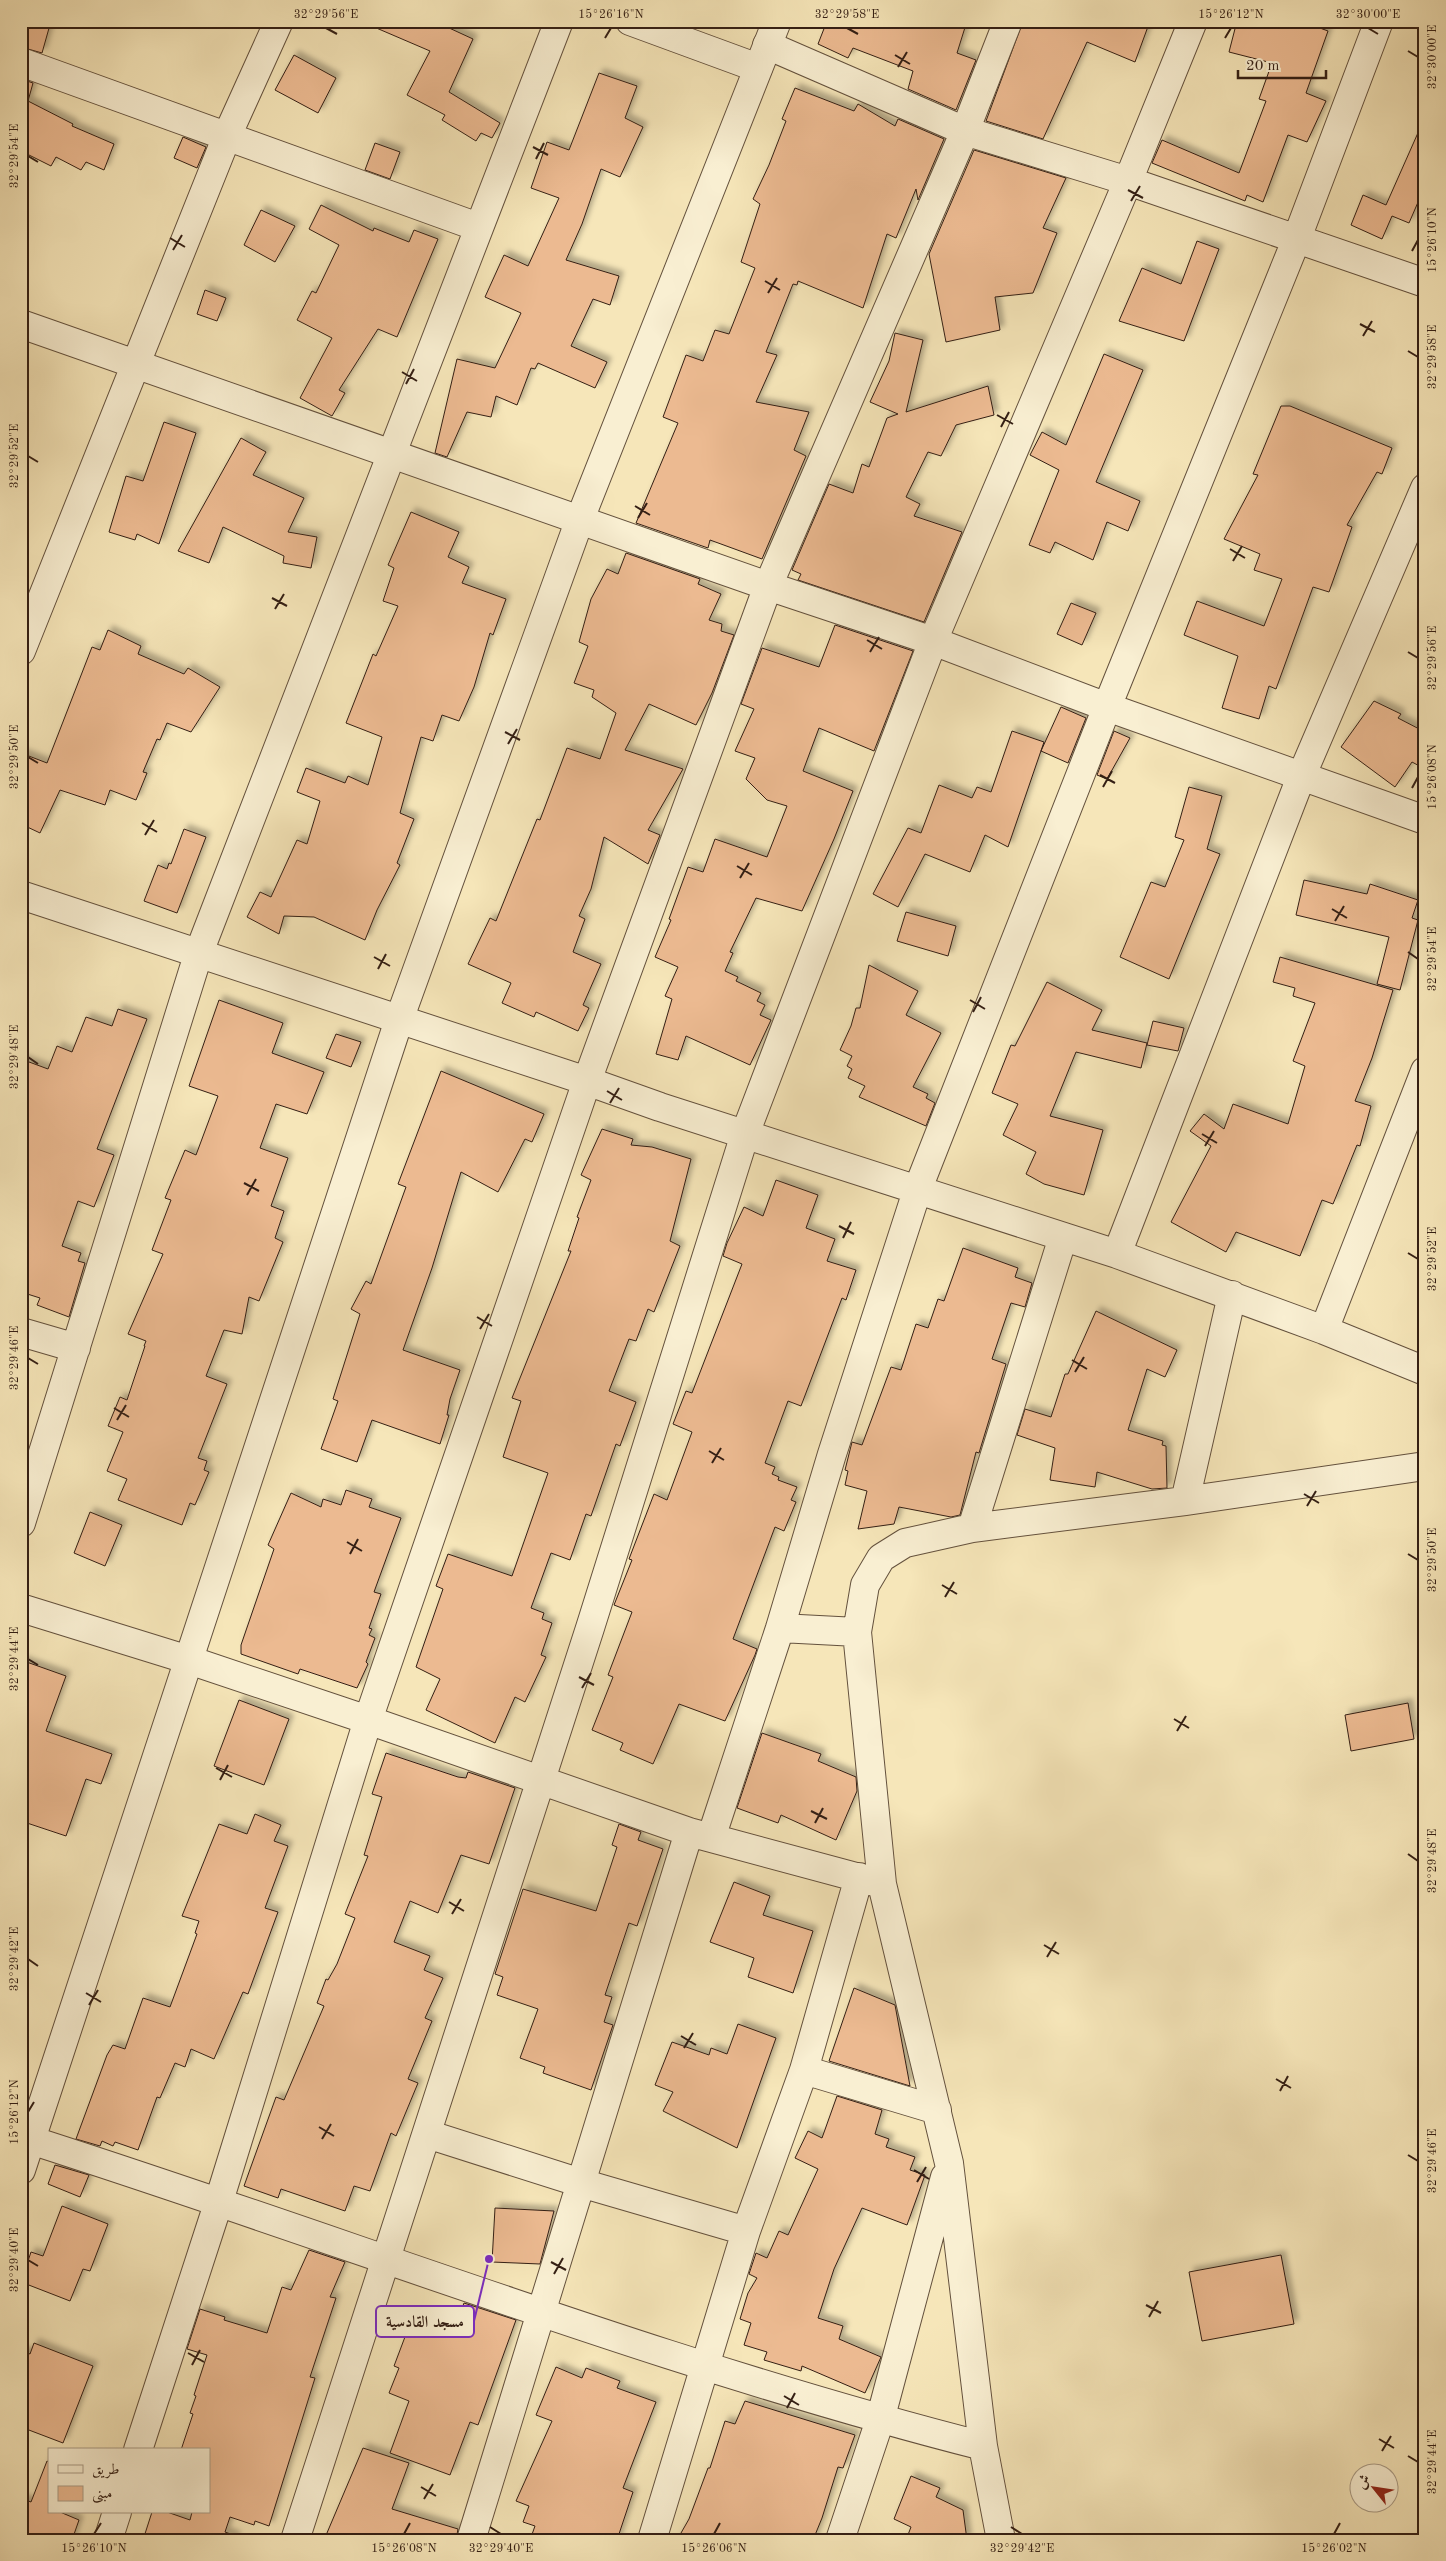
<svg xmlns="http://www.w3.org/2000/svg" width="1446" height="2561" viewBox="0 0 1446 2561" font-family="'Old Standard TT',Amiri,serif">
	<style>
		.building { fill: #ecba91; stroke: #341f14; filter: url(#shadow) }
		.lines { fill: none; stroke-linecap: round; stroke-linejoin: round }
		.minor-casing { stroke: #64513d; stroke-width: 30 }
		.tertiary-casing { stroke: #64513d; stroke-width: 30 }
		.minor { stroke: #f9efd2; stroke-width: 28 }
		.tertiary { stroke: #f9efd2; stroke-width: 28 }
		.ticks { fill: none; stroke: #341f14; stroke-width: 2 }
		.leader { fill: none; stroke: #7b2cbf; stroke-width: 2 }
		.callout-dot { fill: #7b2cbf; stroke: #f9efd2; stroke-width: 2 }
		.callout { fill: #f9efd2; stroke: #7b2cbf; stroke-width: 2 }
		.callout-label { font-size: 16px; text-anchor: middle; font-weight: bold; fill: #341f14 }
		.neatline { fill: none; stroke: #341f14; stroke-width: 2 }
		.ticks-label { font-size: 12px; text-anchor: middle; fill: #341f14 }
	</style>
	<defs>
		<filter id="shadow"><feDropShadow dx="4.5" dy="-4.5" stdDeviation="2.5" flood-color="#0004"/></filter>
	</defs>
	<rect width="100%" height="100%" fill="#f6e6b9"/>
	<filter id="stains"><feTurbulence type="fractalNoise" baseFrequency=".004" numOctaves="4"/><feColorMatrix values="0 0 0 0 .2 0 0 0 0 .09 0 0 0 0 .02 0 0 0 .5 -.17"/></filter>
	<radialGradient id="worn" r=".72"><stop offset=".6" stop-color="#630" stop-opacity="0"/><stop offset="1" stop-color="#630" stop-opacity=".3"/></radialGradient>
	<path class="building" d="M27 21H51L42 53 21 47Z
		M360 21H434L473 39 449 92 500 123 492 138 481 133 476 141 442 120 445 115 407 95 430 51Z
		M827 21H967L957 53 976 60 956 110 908 89 913 71 853 48 848 58 818 44Z
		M1023 21H1150L1135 62 1087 42 1043 139 986 121Z
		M1237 21H1301L1328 31 1306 93 1326 101 1307 142 1288 135 1263 202 1247 195 1245 201 1152 163 1162 140 1239 173 1266 101 1259 99 1272 63 1229 52Z
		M294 55 336 78 318 113 275 90Z
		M599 73 637 86 625 118 643 127 620 177 601 169 582 224 566 260 619 276 610 305 593 299 571 346 607 362 595 388 538 363 535 369 531 368 517 405 496 396 491 417 467 412 447 457 435 453 457 359 495 368 521 313 485 297 504 255 528 266 559 198 531 188 547 142 569 150Z
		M21 79 33 83 28 101 73 124 72 126 114 144 104 170 86 162 81 170 56 157 51 166 21 151Z
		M795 88 854 111 858 104 895 126 898 119 944 139 918 200 916 189 896 238 887 234 863 308 798 281 797 285 793 284 766 352 777 355 756 402 809 412 794 450 806 456 762 559 710 540 708 548 636 523 678 423 663 417 686 355 703 361 715 330 729 334 755 268 741 262 760 204 753 199 769 165 786 121 782 119Z
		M1425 117V186L1409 223 1392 216 1382 239 1351 225 1363 195 1386 205Z
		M183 137 206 147 197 168 174 158Z
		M375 143 400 152 390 179 365 170Z
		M974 150 1066 178 1043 228 1057 233 1033 293 995 297 1000 330 946 342 929 254Z
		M321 205 373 231 374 228 409 242 414 230 438 239 397 337 378 329 339 390 345 393 332 416 300 398 332 338 297 320 312 291 316 293 339 245 309 229Z
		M261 210 295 226 275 262 244 245Z
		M1197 241 1219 249 1184 341 1119 321 1142 268 1181 284Z
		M205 290 226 298 217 321 197 314Z
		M895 333 923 340 906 412 988 386 994 415 956 425 941 456 928 452 906 497 920 504 914 516 962 532 924 622 798 580 801 574 792 570 829 484 853 493 862 464 869 467 887 418 898 414 870 402 889 361Z
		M1104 354 1143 370 1096 482 1140 501 1128 531 1107 522 1093 560 1055 542 1050 553 1029 545 1059 470 1030 455 1042 432 1066 445Z
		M1281 406H1290L1392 448 1382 474 1377 472 1347 525 1352 527 1329 592 1313 587 1276 689 1269 686 1259 719 1222 708 1238 656 1184 635 1197 601 1264 626 1282 579 1254 570 1260 554 1224 539 1258 475 1253 474Z
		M164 422 196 433 159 544 137 534 135 540 109 532 126 476 143 481Z
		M241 438 266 452 253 475 304 498 288 532 317 537 311 568 283 563 284 556 223 527 209 563 178 551Z
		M411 512 459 532 448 557 469 567 462 583 506 599 493 635 490 633 474 687 459 721 442 715 433 741 421 737 400 813 414 819 397 863 400 865 377 910 365 940 314 917 284 916 279 934 247 917 260 892 271 897 297 840 307 844 320 801 297 792 306 768 345 783 348 776 368 785 382 737 346 723 373 654 376 656 398 606 383 601 394 568 388 565Z
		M626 553 700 579 698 584 721 594 709 620 722 624 721 631 734 635 712 693 696 725 649 704 625 750 683 769 648 830 660 835 648 864 604 837 591 889 579 916 585 919 573 952 601 964 583 1005 589 1008 578 1031 536 1012 534 1017 502 1003 511 983 468 964 490 918 496 921 537 819 540 820 567 748 600 759 616 713 592 697 594 690 574 683 588 646 579 642 591 599 607 569 618 574Z
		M1071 603 1096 613 1082 645 1057 634Z
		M835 625 913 651 874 751 819 728 803 771 853 791 834 839 802 911 756 898 730 952 733 953 725 971 738 977 736 981 761 993 757 1001 765 1005 760 1015 771 1020 750 1065 686 1036 678 1060 656 1054 672 999 665 996 678 967 655 957 671 920 669 919 688 867 703 872 715 839 767 857 787 806 767 800 746 779 755 758 735 751 754 709 741 704 762 648 819 667Z
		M108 630 141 646 138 654 184 674 188 668 220 687 191 732 167 723 160 740 157 739 143 772 147 773 136 800 110 790 105 805 60 790 40 833 21 824V753L47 763 92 647 100 650Z
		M1374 701 1401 714 1398 718 1425 732V769L1412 762 1395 787 1341 747Z
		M1061 707 1086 718 1068 763 1041 751Z
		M1012 731 1044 742 1008 847 985 835 970 872 925 854 898 907 873 894 908 828 921 833 939 785 972 798 977 787 991 792Z
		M1114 731 1130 738 1107 779 1097 775Z
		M1189 787 1222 796 1207 849 1220 854 1169 979 1120 957 1151 882 1165 887 1184 840 1175 837Z
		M184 829 206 837 177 913 144 901 158 865 167 869 169 863 171 864Z
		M1304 880 1367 894 1370 884 1418 900 1412 918 1418 920 1400 990 1377 984 1389 937 1296 915Z
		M906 912 956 926 948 956 897 941Z
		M1280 957 1393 990 1372 1058 1355 1101 1371 1106 1360 1146 1357 1145 1333 1204 1322 1200 1300 1256 1236 1232 1226 1252 1171 1222 1211 1146 1190 1131 1204 1114 1224 1129 1233 1104 1288 1124 1305 1066 1293 1061 1315 1003 1293 996 1295 988 1273 982Z
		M869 965 918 991 906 1015 941 1033 913 1087 928 1094 926 1098 935 1103 926 1126 859 1097 865 1086 848 1078 852 1069 847 1066 852 1056 840 1050 851 1026 856 1008H860Z
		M1047 982 1102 1010 1092 1030 1147 1043 1141 1068 1076 1052 1050 1116 1103 1130 1084 1195 1044 1184 1026 1174 1036 1152 1003 1135 1018 1104 992 1093 1011 1045 1015 1046Z
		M219 1000 283 1023 272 1053 324 1072 307 1114 276 1104 260 1148 288 1158 271 1206 284 1211 275 1238 283 1242 259 1301 249 1297 242 1334 224 1330 206 1376 227 1384 198 1458 207 1461 204 1470 209 1472 195 1505 190 1503 182 1525 118 1500 127 1479 107 1471 123 1432 108 1426 120 1397 127 1400 145 1346H144L146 1341 128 1334 163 1254 152 1250 171 1200 165 1198 185 1150 196 1155 218 1096 189 1086Z
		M118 1009 147 1019 97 1149 114 1155 94 1207 78 1201 62 1246 81 1253 78 1261 85 1263 69 1317 37 1305 40 1298 21 1292V1059L48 1069 57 1046 72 1052 86 1017 112 1026Z
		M1153 1021 1184 1028 1178 1051 1147 1045Z
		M336 1034 361 1042 351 1067 326 1058Z
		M441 1071 544 1114 532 1142 525 1139 498 1192 461 1172 432 1268 403 1350 460 1370 450 1399 447 1415H449L440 1444 372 1420 357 1462 321 1449 338 1401 333 1399 360 1314 351 1309 366 1281 371 1284 406 1187 398 1184Z
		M602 1129 633 1139 631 1145 652 1147 691 1159 670 1241 680 1246 654 1312 648 1309 636 1341 629 1339 609 1391 636 1402 620 1446 616 1444 591 1516 586 1514 570 1560 551 1553 531 1608 544 1613 542 1619 552 1623 541 1655 546 1657 525 1702 515 1697 495 1743 426 1710 440 1679 416 1667 443 1589 436 1586 448 1554 512 1576 548 1473 503 1457 521 1401 512 1398 571 1251H568L579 1218 577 1217 591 1180 581 1175Z
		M776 1180 818 1195 806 1228 835 1239 827 1261 856 1270 846 1300 842 1298 801 1406 788 1401 765 1463 775 1467 772 1474 779 1477 778 1480 797 1487 791 1500 796 1502 784 1531 775 1527 733 1639 757 1649 755 1655 725 1721 679 1704 653 1764 620 1750 623 1743 592 1730 613 1677 608 1675 632 1612 614 1605 632 1560 629 1559 654 1494 667 1500 692 1432 673 1424 686 1391 692 1393 742 1264 723 1256 727 1243 744 1207 763 1216Z
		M963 1248 1018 1268 1015 1277 1032 1283 1025 1307 1011 1303 992 1359 1006 1364 979 1453 976 1452 960 1515 951 1517 899 1507 894 1524 858 1529 867 1491 845 1485 848 1471 845 1470 852 1442 862 1445 891 1367 901 1370 916 1324 928 1328 938 1299 944 1301Z
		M1096 1311 1177 1350 1165 1377 1147 1369 1128 1430 1163 1441 1162 1445 1166 1446 1167 1488 1152 1489 1097 1472 1095 1487 1050 1480 1055 1448 1017 1435 1025 1409 1051 1417 1065 1374H1068Z
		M346 1490 372 1499 369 1507 401 1518 374 1592 381 1594 369 1628 372 1629 369 1635 375 1638 366 1662 368 1664 357 1688 300 1669 298 1674 241 1654V1645L274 1549 268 1545 291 1493 321 1507 323 1499 341 1505Z
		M90 1512 122 1525 105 1566 74 1553Z
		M21 1660 66 1676 46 1731 112 1754 101 1784 86 1779 66 1836 21 1821Z
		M239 1700 289 1719 264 1785 214 1766Z
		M1408 1703 1414 1739 1351 1751 1345 1715Z
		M762 1733 821 1754 818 1761 856 1777 857 1791 836 1840 781 1815 778 1823 737 1808Z
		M386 1753 458 1777 466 1778 468 1772 515 1788 489 1864 461 1855 438 1913 410 1901 394 1942 430 1956 424 1970 443 1978 425 2018 432 2021 408 2079 418 2083 396 2136 391 2133 370 2191 354 2186 345 2211 281 2189 278 2198 244 2186 276 2097 284 2100 324 2006 317 2003 326 1979 328 1980 337 1964 355 1918 345 1914 368 1856 364 1855 382 1797 372 1794Z
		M255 1814 281 1825 274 1841 288 1846 265 1908 278 1912 248 1994 243 1992 214 2059 191 2049 185 2067 175 2063 160 2098 157 2097 138 2150 115 2142 113 2146 102 2141 100 2146 76 2139 107 2055 113 2045 125 2049 143 1998 170 2007 197 1934 195 1933 199 1921 182 1916 219 1824 247 1834Z
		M619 1824 641 1832 638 1840 663 1849 637 1926 629 1923 605 1995 612 1997 604 2022 613 2025 591 2090 543 2073 545 2067 520 2058 538 2009 497 1995 503 1977 495 1974 523 1889 596 1911 617 1847 612 1845Z
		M734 1882 770 1896 763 1915 813 1931 793 1993 748 1977 754 1958 710 1942Z
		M854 1988 895 2005 910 2086 829 2061Z
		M738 2024 776 2038 737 2148 663 2111 673 2092 655 2085 672 2042 709 2055 711 2048 727 2054Z
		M837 2096 882 2110 875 2134 889 2139 886 2147 915 2157 910 2170 925 2175 907 2225 862 2208 834 2269 818 2318 843 2326 839 2339 881 2357 865 2393 802 2366 801 2371 764 2360 767 2352 744 2345 751 2323 740 2319 748 2293 757 2278 749 2274 756 2253 767 2258 779 2231 788 2235 818 2169 795 2158 808 2131 822 2138Z
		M55 2165 89 2175 80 2197 48 2184Z
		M62 2206 108 2224 90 2271 83 2269 70 2301 21 2282 31 2252 43 2256Z
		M495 2208 554 2211 540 2264 492 2262Z
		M309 2250 345 2262 330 2297 336 2298 310 2377 315 2378 269 2526 255 2521 254 2525 230 2517 225 2532 236 2536 235 2540H143L152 2512H167L190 2520 192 2512H209V2450H181L193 2414 190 2413 196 2396 194 2395 207 2355 187 2349 200 2309 225 2317 224 2320 267 2333 282 2287 291 2290Z
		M1281 2255 1294 2324 1202 2341 1189 2272Z
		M464 2303 516 2320 478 2425 470 2422 450 2475 390 2453 409 2401 389 2393 399 2368 394 2366 411 2321 452 2335Z
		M34 2343 93 2366 63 2443 21 2427V2350L30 2354Z
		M556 2367 582 2378 586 2368 620 2381 617 2388 656 2402 623 2488 633 2492 617 2540H530L535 2526 523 2522 529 2506 516 2501 552 2421 536 2415Z
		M745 2401 855 2435 843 2468 838 2467 822 2518 813 2540H677L689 2519 708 2468H710L725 2421 735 2424Z
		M363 2448 409 2463 392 2509 458 2529 456 2540H324Z
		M47 2461 49 2462V2512H60L79 2520 72 2540H21V2498L31 2502Z
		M911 2476 940 2488 936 2497 963 2510 967 2540H906L911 2527 894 2519Z"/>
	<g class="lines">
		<defs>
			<path id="minor" d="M630 21 758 68
				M767 45 965 131 1128 181 1425 283
				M21 62 478 227
				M21 324 768 586 933 641 1107 707 1425 820
				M21 651 227 136 279 21
				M21 895 587 1081 660 1107 1117 1254 1324 1330 1425 1371
				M1117 1254 1301 777 1425 488
				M1324 1330 1425 1071
				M21 1332 76 1348
				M1185 1501 1232 1295
				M21 1523 198 955 559 21
				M972 1528 1063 1237
				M21 1608 189 1660 368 1720 689 1832 882 1884
				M780 1628 857 1632
				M711 1838 780 1628 832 1454 917 1191 1107 707 1297 238 1379 21
				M804 2070 937 2110
				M427 2134 581 2183 746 2231
				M21 2137C342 2239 657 2363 983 2446
				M138 2450 219 2201 368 1720 587 1081 768 586 965 131 1008 21
				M108 2540 117 2512
				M295 2540 590 1628 745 1134 933 641 1128 181 1193 21
				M471 2540 689 1832
				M652 2540 746 2231 804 2070 859 1877
				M840 2540 880 2420 945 2177
				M1001 2540 983 2446 949 2163 882 1884 857 1632 865 1585 881 1558 905 1543 972 1528 1185 1501 1425 1466"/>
			<path id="tertiary" d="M21 2170 399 1020 580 519 777 21"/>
		</defs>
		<use href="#minor" class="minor-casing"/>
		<use href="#tertiary" class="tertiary-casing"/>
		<use href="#minor" class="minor"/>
		<use href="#tertiary" class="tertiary"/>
	</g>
	<path class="ticks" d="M326 28 337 34M847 28 858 34M1368 28 1378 34M605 38 611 28M1225 38 1231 28M1408 51 1418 57M895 55 910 64M898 67 907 52M533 147 548 155M28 156 38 162M536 159 544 143M1128 190 1143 198M1131 201 1140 186M170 238 185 247M173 250 182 235M1412 251 1418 240M765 281 780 290M768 293 777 278M1360 324 1375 332M1363 336 1372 321M1408 351 1418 357M402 372 417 381M406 384 414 369M997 415 1013 424M1001 427 1009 412M28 456 38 462M635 506 650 515M638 518 647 503M1230 549 1245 558M1233 561 1242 546M272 598 287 606M275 609 284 594M867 640 882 649M870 652 879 637M1408 652 1418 658M505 732 520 740M508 744 517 729M28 757 38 763M1100 775 1115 783M1103 787 1112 771M1412 788 1418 777M142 823 157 832M145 835 154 820M737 866 752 875M740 878 749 863M1332 909 1347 918M1335 921 1344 906M1408 952 1418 959M374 957 390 966M378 969 386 954M970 1000 985 1009M973 1012 981 997M28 1057 38 1064M607 1091 622 1100M610 1103 619 1088M1202 1134 1217 1143M1205 1146 1214 1131M244 1183 259 1191M247 1195 256 1179M839 1226 854 1234M843 1238 851 1222M1408 1253 1418 1259M477 1317 492 1326M480 1329 489 1314M28 1358 38 1364M1072 1360 1087 1369M1075 1372 1084 1357M114 1408 129 1417M117 1420 126 1405M709 1451 724 1460M712 1463 721 1448M1304 1494 1319 1503M1307 1506 1316 1491M347 1542 362 1551M350 1554 358 1539M1408 1554 1418 1560M942 1585 957 1594M945 1597 954 1582M28 1659 38 1665M579 1677 594 1685M582 1688 591 1673M1174 1719 1189 1728M1177 1731 1186 1716M216 1768 232 1777M220 1780 228 1765M811 1811 827 1819M815 1823 823 1808M1408 1854 1418 1861M449 1902 464 1911M452 1914 461 1899M1044 1945 1059 1954M1047 1957 1056 1942M28 1959 38 1966M86 1993 101 2002M89 2005 98 1990M681 2036 696 2045M684 2048 693 2033M1276 2079 1291 2088M1280 2091 1288 2076M28 2112 34 2102M319 2127 334 2136M322 2139 331 2124M1408 2155 1418 2161M914 2170 929 2179M917 2182 926 2167M28 2260 38 2266M551 2262 566 2270M554 2274 563 2258M1146 2305 1161 2313M1149 2317 1158 2301M188 2353 204 2362M192 2365 200 2350M784 2396 799 2405M787 2408 795 2393M1379 2439 1394 2448M1382 2451 1391 2436M1408 2456 1418 2462M421 2487 436 2496M424 2499 433 2484M490 2527 501 2534M1011 2527 1022 2534M94 2534 101 2523M404 2534 410 2523M714 2534 720 2523M1334 2534 1340 2523"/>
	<path class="leader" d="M489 2259L474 2321"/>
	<circle class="callout-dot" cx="489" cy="2259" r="5"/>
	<rect class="callout" x="376" y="2306" width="98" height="31" rx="5"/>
	<g class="callout-label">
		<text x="425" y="2327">مسجد القادسية</text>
	</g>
	<rect width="1446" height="2561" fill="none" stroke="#f6e6b9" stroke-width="55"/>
	<rect x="48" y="2448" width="162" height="65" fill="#f9efd2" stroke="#aa9c86"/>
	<rect x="58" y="2465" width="25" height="8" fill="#f9efd2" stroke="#aa9c86"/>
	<text x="92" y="2474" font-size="15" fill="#341f14">طريق</text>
	<rect x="58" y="2486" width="25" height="15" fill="#ecba91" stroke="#aa9c86"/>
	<text x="92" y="2498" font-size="15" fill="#341f14">مبنى</text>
	<g transform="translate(1374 2488) rotate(300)"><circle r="24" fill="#f9efd2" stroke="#aa9c86"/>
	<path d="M0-4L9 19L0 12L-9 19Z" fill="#8f2418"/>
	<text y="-8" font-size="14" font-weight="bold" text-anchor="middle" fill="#341f14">ش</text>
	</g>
	<path d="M1238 70v8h88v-8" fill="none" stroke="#341f14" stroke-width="2.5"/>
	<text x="1246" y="70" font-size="15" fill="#341f14" stroke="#f9efd2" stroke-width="4" paint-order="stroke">20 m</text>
	<rect x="28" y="28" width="1390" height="2506" class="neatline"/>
	<g class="ticks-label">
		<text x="326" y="18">32°29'56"E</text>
		<text x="611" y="18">15°26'16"N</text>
		<text x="847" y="18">32°29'58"E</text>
		<text x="1231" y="18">15°26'12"N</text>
		<text x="1368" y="18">32°30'00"E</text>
		<text transform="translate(1432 57) rotate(-90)" y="4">32°30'00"E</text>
		<text transform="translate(14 156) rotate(-90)" y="4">32°29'54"E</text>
		<text transform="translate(1432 240) rotate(-90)" y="4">15°26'10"N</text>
		<text transform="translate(1432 357) rotate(-90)" y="4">32°29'58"E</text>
		<text transform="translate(14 456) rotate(-90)" y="4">32°29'52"E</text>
		<text transform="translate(1432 658) rotate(-90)" y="4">32°29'56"E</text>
		<text transform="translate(14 757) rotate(-90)" y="4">32°29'50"E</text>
		<text transform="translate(1432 777) rotate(-90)" y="4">15°26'08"N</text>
		<text transform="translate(1432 959) rotate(-90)" y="4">32°29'54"E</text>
		<text transform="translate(14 1057) rotate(-90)" y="4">32°29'48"E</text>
		<text transform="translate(1432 1259) rotate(-90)" y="4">32°29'52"E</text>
		<text transform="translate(14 1358) rotate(-90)" y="4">32°29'46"E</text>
		<text transform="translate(1432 1560) rotate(-90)" y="4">32°29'50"E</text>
		<text transform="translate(14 1659) rotate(-90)" y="4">32°29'44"E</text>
		<text transform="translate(1432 1861) rotate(-90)" y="4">32°29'48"E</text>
		<text transform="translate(14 1959) rotate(-90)" y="4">32°29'42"E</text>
		<text transform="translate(14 2112) rotate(-90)" y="4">15°26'12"N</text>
		<text transform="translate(1432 2161) rotate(-90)" y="4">32°29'46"E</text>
		<text transform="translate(14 2260) rotate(-90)" y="4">32°29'40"E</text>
		<text transform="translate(1432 2462) rotate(-90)" y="4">32°29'44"E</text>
		<text x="94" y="2552">15°26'10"N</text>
		<text x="404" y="2552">15°26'08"N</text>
		<text x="501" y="2552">32°29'40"E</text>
		<text x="714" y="2552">15°26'06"N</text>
		<text x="1022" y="2552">32°29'42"E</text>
		<text x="1334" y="2552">15°26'02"N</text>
	</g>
	<rect width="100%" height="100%" filter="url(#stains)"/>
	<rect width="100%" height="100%" fill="url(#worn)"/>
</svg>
